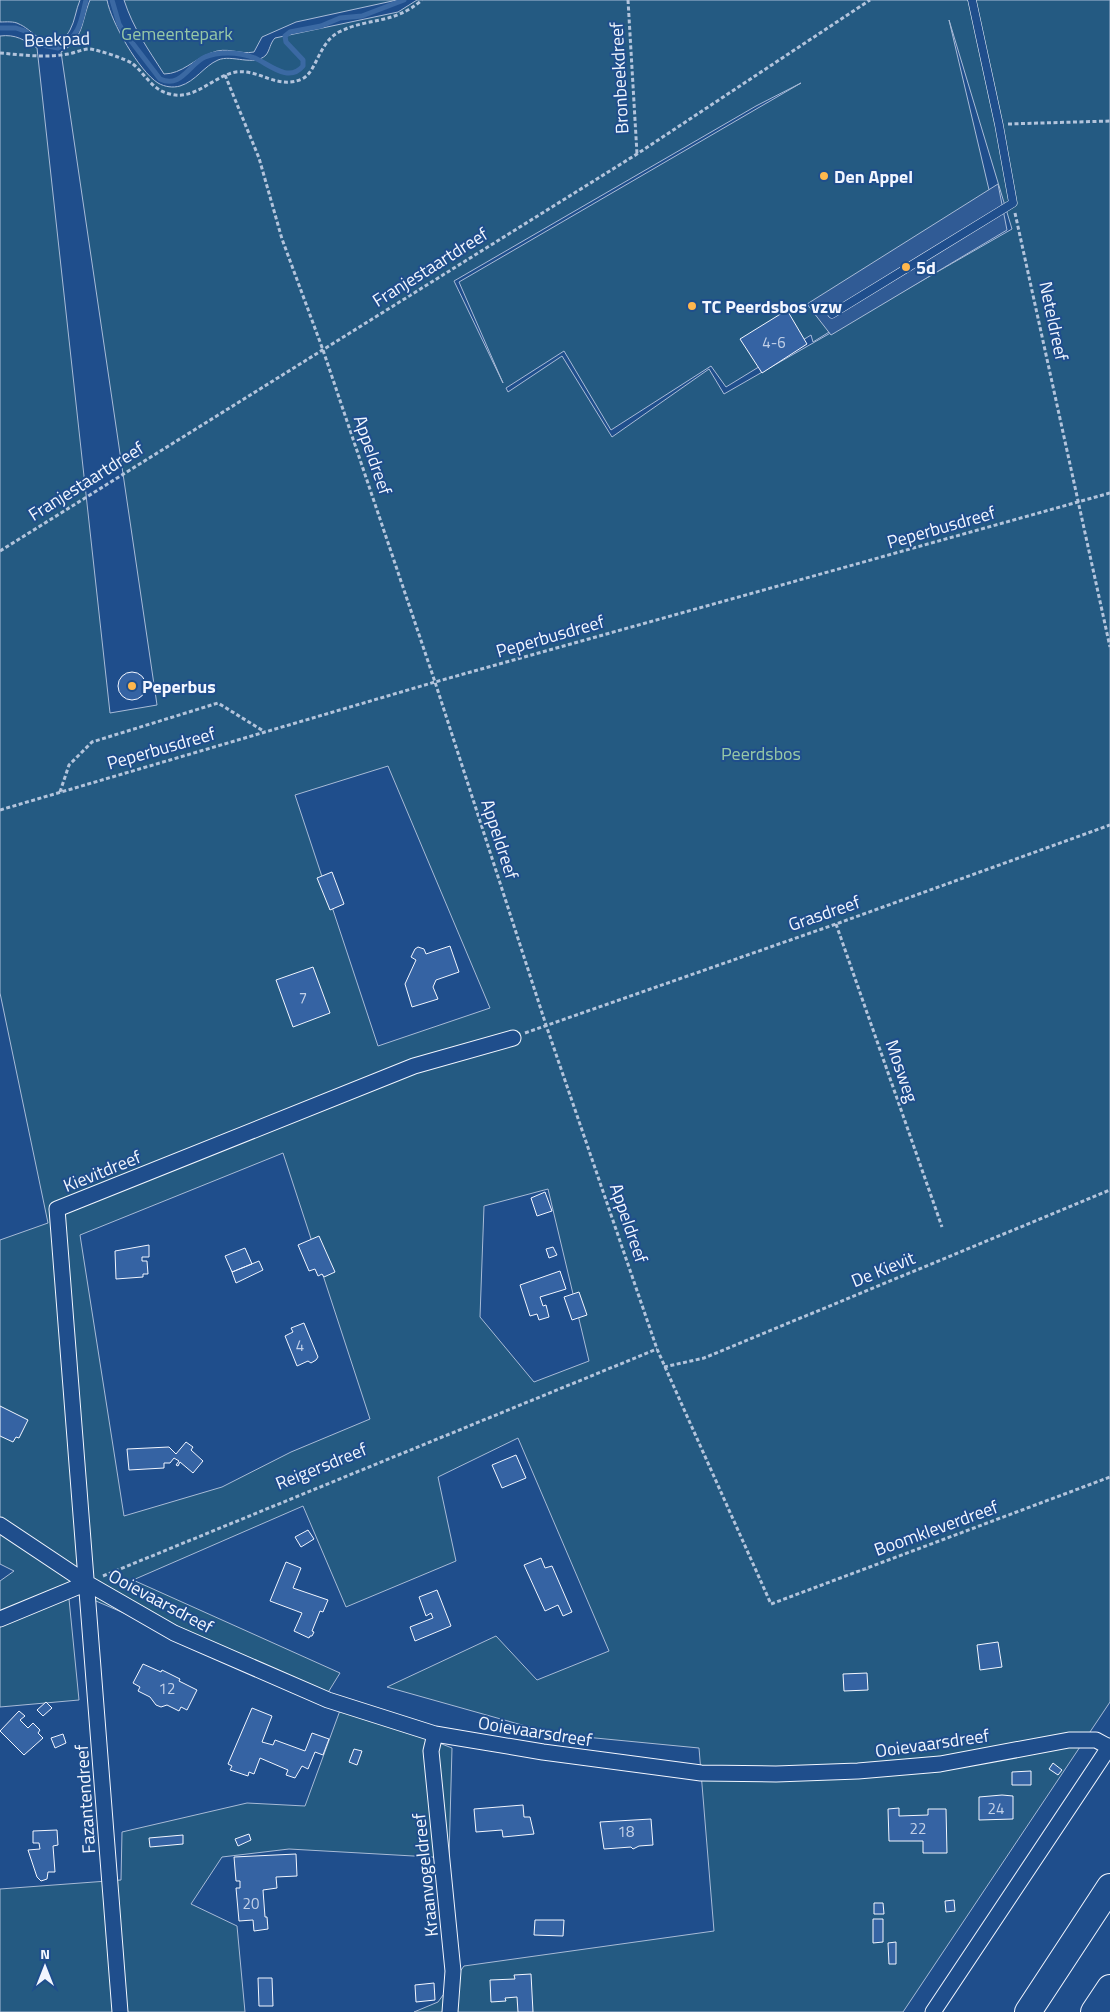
<svg xmlns="http://www.w3.org/2000/svg" width="1110" height="2012" viewBox="0 0 1110 2012" font-family="'Titillium Web',sans-serif">
	<style>
		.green { fill: #245a82; stroke: #a8bbd7; fill-rule: evenodd }
		.parking { fill: #305b95; stroke: #a8bbd7 }
		.lines { fill: none; stroke-linecap: round; stroke-linejoin: round }
		.stream { stroke: #3b69a3; stroke-width: 5 }
		.building { fill: #3563a3; stroke: #f2f6ff }
		.service-casing { stroke: #f2f6ff; stroke-width: 9 }
		.minor-casing { stroke: #f2f6ff; stroke-width: 17 }
		.motorway-casing { stroke: #f2f6ff; stroke-width: 28 }
		.path { stroke: #b3c4dc; stroke-width: 3; stroke-dasharray: 4 2.5; stroke-linecap: butt }
		.service { stroke: #1f4e8c; stroke-width: 8 }
		.minor { stroke: #1f4e8c; stroke-width: 15 }
		.motorway { stroke: #1f4e8c; stroke-width: 26 }
		.poi-dot { fill: #ffb74d; stroke: #1f4e8c; stroke-width: 2 }
		.labels { text-anchor: middle; dominant-baseline: central; stroke-width: 4; stroke-linejoin: round; paint-order: stroke }
		.number-label { font-size: 15px; fill: #c3d1e8 }
		.park-label { font-size: 18px; fill: #97c8a6; stroke: #1f4e8c }
		.street-label { font-size: 18px; fill: #f2f6ff; stroke: #1f4e8c }
		.poi-label { font-size: 18px; font-weight: bold; fill: #f2f6ff; stroke: #1f4e8c; text-anchor: start }
	</style>
	<rect width="100%" height="100%" fill="#1f4e8c"/>
	<path class="green" d="M0 0H80C76 9 75 21 70 30 52 61 36 31 19 24 14 21 6 22 0 22Z
		M90 0H107C111 22 139 71 158 83 165 87 173 88 180 86 196 81 204 66 218 60 232 54 254 67 266 55 270 50 270 43 275 38L398 12 417 0H1110V1702L903 2012H414L438 2002 464 1966 714 1931 699 1748 554 1734 387 1687 496 1636 537 1680 609 1651 518 1438 438 1477 456 1561 346 1607 303 1506 133 1580 340 1673 324 1699 68 1589 79 1700 0 1707V1581L14 1571 0 1564V1240L48 1223 0 993V36C16 34 24 40 37 48L110 713 157 705 61 52C84 39 81 22 90 0ZM949 20 1012 229 724 394 709 369 612 437 562 356 508 392 506 388 564 351 611 430 711 366 726 387 811 335 813 342 998 228ZM801 83 459 282 503 383 454 281 756 106ZM388 766 490 1008 378 1046 295 795ZM283 1153 370 1419 291 1452 222 1487 124 1516 80 1235ZM548 1189 589 1361 534 1382 480 1317 484 1206Z
		M124 0H397L296 22 262 37 254 52C239 55 227 46 211 53 194 59 182 74 164 74 148 49 133 28 124 0Z
		M342 1705 452 1748 449 1858 289 1849 222 1857 191 1904 237 1926 245 2012H0V1889L121 1880 122 1832 247 1803 305 1806Z"/>
	<path class="parking" d="M998 184 1007 230 831 335 807 304Z"/>
	<g class="lines">
		<path class="stream" d="M112 0 119 24 124 32 160 79C181 89 189 64 205 57 212 54 221 53 228 53 237 53 247 55 255 58 270 65 289 83 303 66V60L286 42 285 36 290 32 321 26 340 18 362 16 404 0
			M0 28H16L25 31 35 42 42 45 58 48C80 36 81 22 86 0"/>
	</g>
	<path class="building" d="M787 310 807 344 762 373 740 339Z
		M118 686a14 14 0 1 1 28 0a14 14 0 1 1-28 0Z
		M332 872 344 904 330 910 317 878Z
		M450 946 459 972 436 980 433 987 438 999 412 1007 405 984 416 960 411 957 415 949 418 947 424 949 426 954Z
		M313 967 330 1013 293 1027 276 980Z
		M545 1192 552 1211 537 1216 531 1198Z
		M319 1236 335 1272 324 1277 322 1274 318 1276 315 1269 309 1271 298 1245Z
		M149 1245V1257H142V1261H147L148 1274H143V1277L116 1279 115 1251Z
		M553 1247 557 1255 549 1258 546 1249Z
		M245 1248 252 1264 232 1272 225 1256Z
		M259 1261 263 1270 236 1283 232 1272Z
		M560 1271 566 1289 540 1297 543 1306 546 1305 549 1317 539 1320 537 1314 530 1316 520 1285Z
		M579 1292 587 1315 572 1320 564 1297Z
		M304 1323 318 1357 316 1360 311 1363 308 1361 297 1366 285 1336 293 1332 291 1328Z
		M0 1406 28 1420 19 1438 16 1437 13 1442 0 1436Z
		M186 1442 193 1447 191 1450 203 1461 193 1473 180 1462 178 1466 176 1465 179 1461 174 1458 170 1463H164V1468L129 1470 127 1449 169 1447 176 1454Z
		M516 1455 526 1478 502 1488 492 1465Z
		M308 1530 314 1539 301 1547 295 1537Z
		M541 1558 545 1568 552 1566 572 1612 563 1616 558 1605 545 1611 524 1565Z
		M286 1562 301 1568 293 1588 328 1600 323 1612 320 1611 312 1631 314 1632 312 1636H310L309 1638 294 1631 302 1613 270 1601Z
		M437 1590 451 1626 415 1641 410 1627 433 1618 431 1613 426 1616 419 1597Z
		M998 1642 1002 1667 980 1670 977 1645Z
		M143 1664 161 1672 162 1670 180 1679 179 1681 197 1690 187 1710 181 1707 179 1711 167 1705 161 1707 156 1705 150 1697 138 1691 140 1687 133 1683Z
		M867 1673 868 1690 844 1691 843 1674Z
		M46 1702 52 1708 43 1716 37 1710Z
		M252 1708 272 1716 262 1742 273 1745 275 1740 305 1751 312 1733 329 1739 323 1755 315 1752 308 1769 302 1766 295 1778 286 1775 288 1770 260 1758 254 1774 249 1772 248 1776 230 1770 232 1766 228 1764Z
		M19 1711 25 1716 20 1720 28 1728 33 1723 40 1730 38 1733 43 1738 24 1755 0 1731Z
		M63 1734 66 1743 55 1748 51 1738Z
		M354 1749 362 1751 357 1765 349 1762Z
		M1053 1763 1062 1770 1058 1775 1049 1769Z
		M1031 1771V1785H1012V1772Z
		M1002 1795 1013 1796V1819L979 1820V1797Z
		M523 1805 524 1817H530L534 1834 503 1837 502 1830 476 1832 474 1809Z
		M899 1808V1816L928 1815V1809H946L947 1853H923V1841H889L888 1809Z
		M651 1819 653 1845 639 1846 633 1849 631 1847 604 1849 600 1822Z
		M57 1830 58 1845 53 1846 55 1872H48L47 1879 41 1881 37 1877 28 1850 40 1849 39 1843H33V1831Z
		M249 1834 251 1840 238 1846 235 1839Z
		M183 1835V1844L150 1847 149 1838Z
		M296 1854 297 1876 276 1877 277 1888 263 1890 265 1917H267L268 1929 254 1931 253 1920 239 1921 236 1888H240V1881H236L234 1857Z
		M954 1900 955 1911 946 1912 945 1901Z
		M874 1903H883L884 1914H874Z
		M873 1919H883V1942L873 1943Z
		M535 1920H564L563 1936 534 1935Z
		M896 1942V1964H889L888 1943Z
		M531 1974 533 2012H518L517 1997 505 1998 506 2001 491 2002 490 1980 515 1979 514 1975Z
		M258 1978H272L273 2006H259Z
		M434 1983 435 2000 416 2002 415 1985Z"/>
	<g class="lines">
		<defs>
			<path id="service" d="M832 314 1013 203 999 125 972 0"/>
			<path id="minor" d="M0 1525 87 1583 174 1633 328 1700 435 1734 543 1752 701 1773 776 1774 858 1771 940 1764 1069 1740H1096L1109 1747
				M0 1619 87 1583
				M435 1734 431 1751 453 1971 450 2012
				M120 2012 57 1209 414 1066 513 1038
				M933 2012 1110 1746"/>
			<path id="motorway" d="M1028 2012 1110 1887
				M1094 2012 1110 1988"/>
		</defs>
		<use href="#service" class="service-casing"/>
		<use href="#minor" class="minor-casing"/>
		<use href="#motorway" class="motorway-casing"/>
		<path class="path" d="M628 0 637 154
			M0 53C22 55 46 58 68 54 75 53 82 49 90 49 98 50 127 59 133 64 146 75 152 90 170 94 195 101 213 76 236 72 260 69 277 90 302 79 317 72 318 43 339 32 369 17 393 25 422 0
			M225 75 259 158 282 239 323 350 435 682 546 1025 657 1349 771 1604 1110 1477
			M1008 124 1110 121
			M1015 213 1110 647
			M0 551 637 154 870 0
			M60 792 69 765 92 742 218 703 265 732
			M0 810 435 682 1110 493
			M836 924 942 1227
			M525 1033 836 924 1110 825
			M664 1367 704 1358 1110 1190
			M103 1576 657 1349"/>
		<use href="#service" class="service"/>
		<use href="#minor" class="minor"/>
		<use href="#motorway" class="motorway"/>
	</g>
	<g class="poi-dot">
		<circle cx="824" cy="176" r="5"/>
		<circle cx="906" cy="267" r="5"/>
		<circle cx="692" cy="306" r="5"/>
		<circle cx="132" cy="686" r="5"/>
	</g>
	<g class="labels">
		<g class="number-label">
			<text x="774" y="342">4-6</text>
			<text x="303" y="997">7</text>
			<text x="300" y="1345">4</text>
			<text x="167" y="1688">12</text>
			<text x="996" y="1808">24</text>
			<text x="918" y="1828">22</text>
			<text x="626" y="1831">18</text>
			<text x="251" y="1903">20</text>
		</g>
		<g class="park-label">
			<text x="177" y="33">Gemeentepark</text>
			<text x="761" y="753">Peerdsbos</text>
		</g>
		<g class="street-label">
			<text transform="translate(57 39) rotate(-2)">Beekpad</text>
			<text transform="translate(619 78) rotate(-93)">Bronbeekdreef</text>
			<text transform="translate(430 267) rotate(-32)">Franjestaartdreef</text>
			<text transform="translate(1054 321) rotate(78)">Neteldreef</text>
			<text transform="translate(373 455) rotate(71)">Appeldreef</text>
			<text transform="translate(86 481) rotate(-32)">Franjestaartdreef</text>
			<text transform="translate(941 527) rotate(-16)">Peperbusdreef</text>
			<text transform="translate(550 636) rotate(-16)">Peperbusdreef</text>
			<text transform="translate(161 748) rotate(-16)">Peperbusdreef</text>
			<text transform="translate(500 839) rotate(72)">Appeldreef</text>
			<text transform="translate(824 913) rotate(-19)">Grasdreef</text>
			<text transform="translate(902 1071) rotate(71)">Mosweg</text>
			<text transform="translate(102 1171) rotate(-22)">Kievitdreef</text>
			<text transform="translate(629 1223) rotate(71)">Appeldreef</text>
			<text transform="translate(883 1269) rotate(-22)">De Kievit</text>
			<text transform="translate(321 1466) rotate(-22)">Reigersdreef</text>
			<text transform="translate(936 1528) rotate(-20)">Boomkleverdreef</text>
			<text transform="translate(161 1601) rotate(28)">Ooievaarsdreef</text>
			<text transform="translate(535 1731) rotate(9)">Ooievaarsdreef</text>
			<text transform="translate(932 1743) rotate(-8)">Ooievaarsdreef</text>
			<text transform="translate(85 1799) rotate(-94)">Fazantendreef</text>
			<text transform="translate(425 1875) rotate(-96)">Kraanvogeldreef</text>
		</g>
		<g class="poi-label">
			<text x="834" y="176">Den Appel</text>
			<text x="916" y="267">5d</text>
			<text x="702" y="306">TC Peerdsbos vzw</text>
			<text x="142" y="686">Peperbus</text>
		</g>
	</g>
	<g transform="translate(45 1967)" stroke="#1f4e8c" stroke-width="4" paint-order="stroke">
	<path d="M0-4L9 19L0 12L-9 19Z" fill="#f2f6ff"/>
	<text y="-8" font-size="14" font-weight="bold" text-anchor="middle" fill="#f2f6ff">N</text>
	</g>
</svg>
